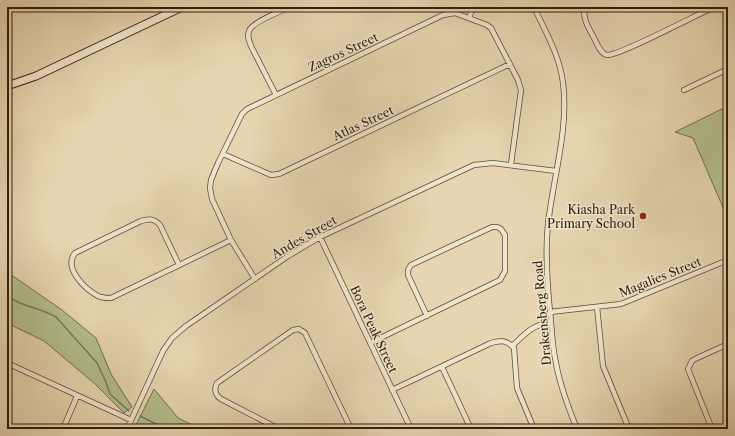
<svg xmlns="http://www.w3.org/2000/svg" width="735" height="436" viewBox="0 0 735 436" font-family="'Libre Caslon Text',serif">
	<style>
		.green { fill: #b3bd8c; stroke: #726d4d }
		.lines { fill: none; stroke-linecap: round; stroke-linejoin: round }
		.stream { stroke: #6e7b6a; stroke-width: 1.5 }
		.street-casing { stroke: #5e4b36; stroke-width: 6 }
		.secondary-casing { stroke: #301d0e; stroke-width: 9 }
		.street { stroke: #efe4cc; stroke-width: 4.5 }
		.secondary { stroke: #efe4cc; stroke-width: 7 }
		.poi-dot { fill: #8f2418; stroke: #efe4cc; stroke-width: 1.5 }
		.labels { text-anchor: middle; dominant-baseline: central; stroke-width: 3; stroke-linejoin: round; paint-order: stroke }
		.street-label { font-size: 12px; fill: #301d0e; stroke: #efe4cc }
		.poi-label { font-size: 12px; fill: #301d0e; stroke: #efe4cc; text-anchor: end }
	</style>
	<rect width="100%" height="100%" fill="#e6d5b0"/>
	<filter id="stains"><feTurbulence type="fractalNoise" baseFrequency=".005" numOctaves="4"/><feColorMatrix values="0 0 0 0 .2 0 0 0 0 .09 0 0 0 0 .02 0 0 0 .5 -.17"/></filter>
	<radialGradient id="worn" r=".72"><stop offset=".6" stop-color="#630" stop-opacity="0"/><stop offset="1" stop-color="#630" stop-opacity=".3"/></radialGradient>
	<path class="green" d="M728 106V219L693 138 675 132Z
		M7 272 62 310 96 338 111 374 132 407 124 413 94 383 44 341 7 323Z
		M154 389 178 418 201 429H134Z"/>
	<g class="lines">
		<path class="stream" d="M7 295C20 307 40 307 56 317L97 363 105 380 110 394 129 411
			M140 416 166 429"/>
		<defs>
			<path id="street" d="M534 7C545 31 560 56 563 83 569 128 553 179 548 224 545 253 547 282 550 312 552 329 552 346 556 363 560 386 568 407 577 429
				M585 7C582 17 588 27 593 36 596 41 600 54 607 55 619 56 696 15 714 7
				M469 18 473 7
				M684 90 728 69
				M276 95 251 46C249 41 247 36 249 31 252 22 281 11 291 7
				M223 154 271 175 279 174 510 64
				M320 237 411 429
				M179 265 160 225C154 219 150 218 141 221L75 253C63 268 85 289 98 296 102 298 106 298 111 298L231 240
				M255 279 231 240 212 199 210 188 211 180 218 163 242 114 247 109 443 15 455 13 487 25 491 28 518 80 521 90 511 164
				M597 307 603 366 629 429
				M550 312 621 304 728 260
				M370 343 500 280 505 271V235L501 229 497 227H492L411 265 408 270V275L427 316
				M512 346C525 334 532 325 551 322
				M7 363 131 420
				M442 367 471 429
				M392 390 491 343C500 340 507 340 514 348L517 388 534 429
				M7 425 16 429
				M63 429 77 396
				M127 429 163 351 172 338 186 326 288 256 320 237 474 165 493 163 556 171
				M279 429 221 399C215 395 214 389 217 383L293 330 299 329 305 333 351 429
				M712 429 688 369 692 361 695 359 728 344
				M726 429 728 428"/>
			<path id="secondary" d="M7 86 36 76 182 7"/>
		</defs>
		<use href="#street" class="street-casing"/>
		<use href="#secondary" class="secondary-casing"/>
		<use href="#street" class="street"/>
		<use href="#secondary" class="secondary"/>
	</g>
	<circle class="poi-dot" cx="643" cy="216" r="4"/>
	<g class="labels">
		<g class="street-label">
			<text transform="translate(343 52) rotate(-25)">Zagros Street</text>
			<text transform="translate(363 123) rotate(-25)">Atlas Street</text>
			<text transform="translate(304 237) rotate(-30)">Andes Street</text>
			<text transform="translate(660 277) rotate(-22)">Magalies Street</text>
			<text transform="translate(542 313) rotate(-95)">Drakensberg Road</text>
			<text transform="translate(374 329) rotate(65)">Bora Peak Street</text>
		</g>
		<g class="poi-label">
			<text x="635" y="209">Kiasha Park<tspan x="635" dy="14">Primary School</tspan></text>
		</g>
	</g>
	<rect width="735" height="436" fill="none" stroke="#e6d5b0" stroke-width="24"/>
	<rect x="8" y="8" width="719" height="420" fill="none" stroke="#301d0e" stroke-width="2"/>
	<rect x="12" y="12" width="711" height="412" fill="none" stroke="#301d0e"/>
	<rect width="100%" height="100%" filter="url(#stains)"/>
	<rect width="100%" height="100%" fill="url(#worn)"/>
</svg>
